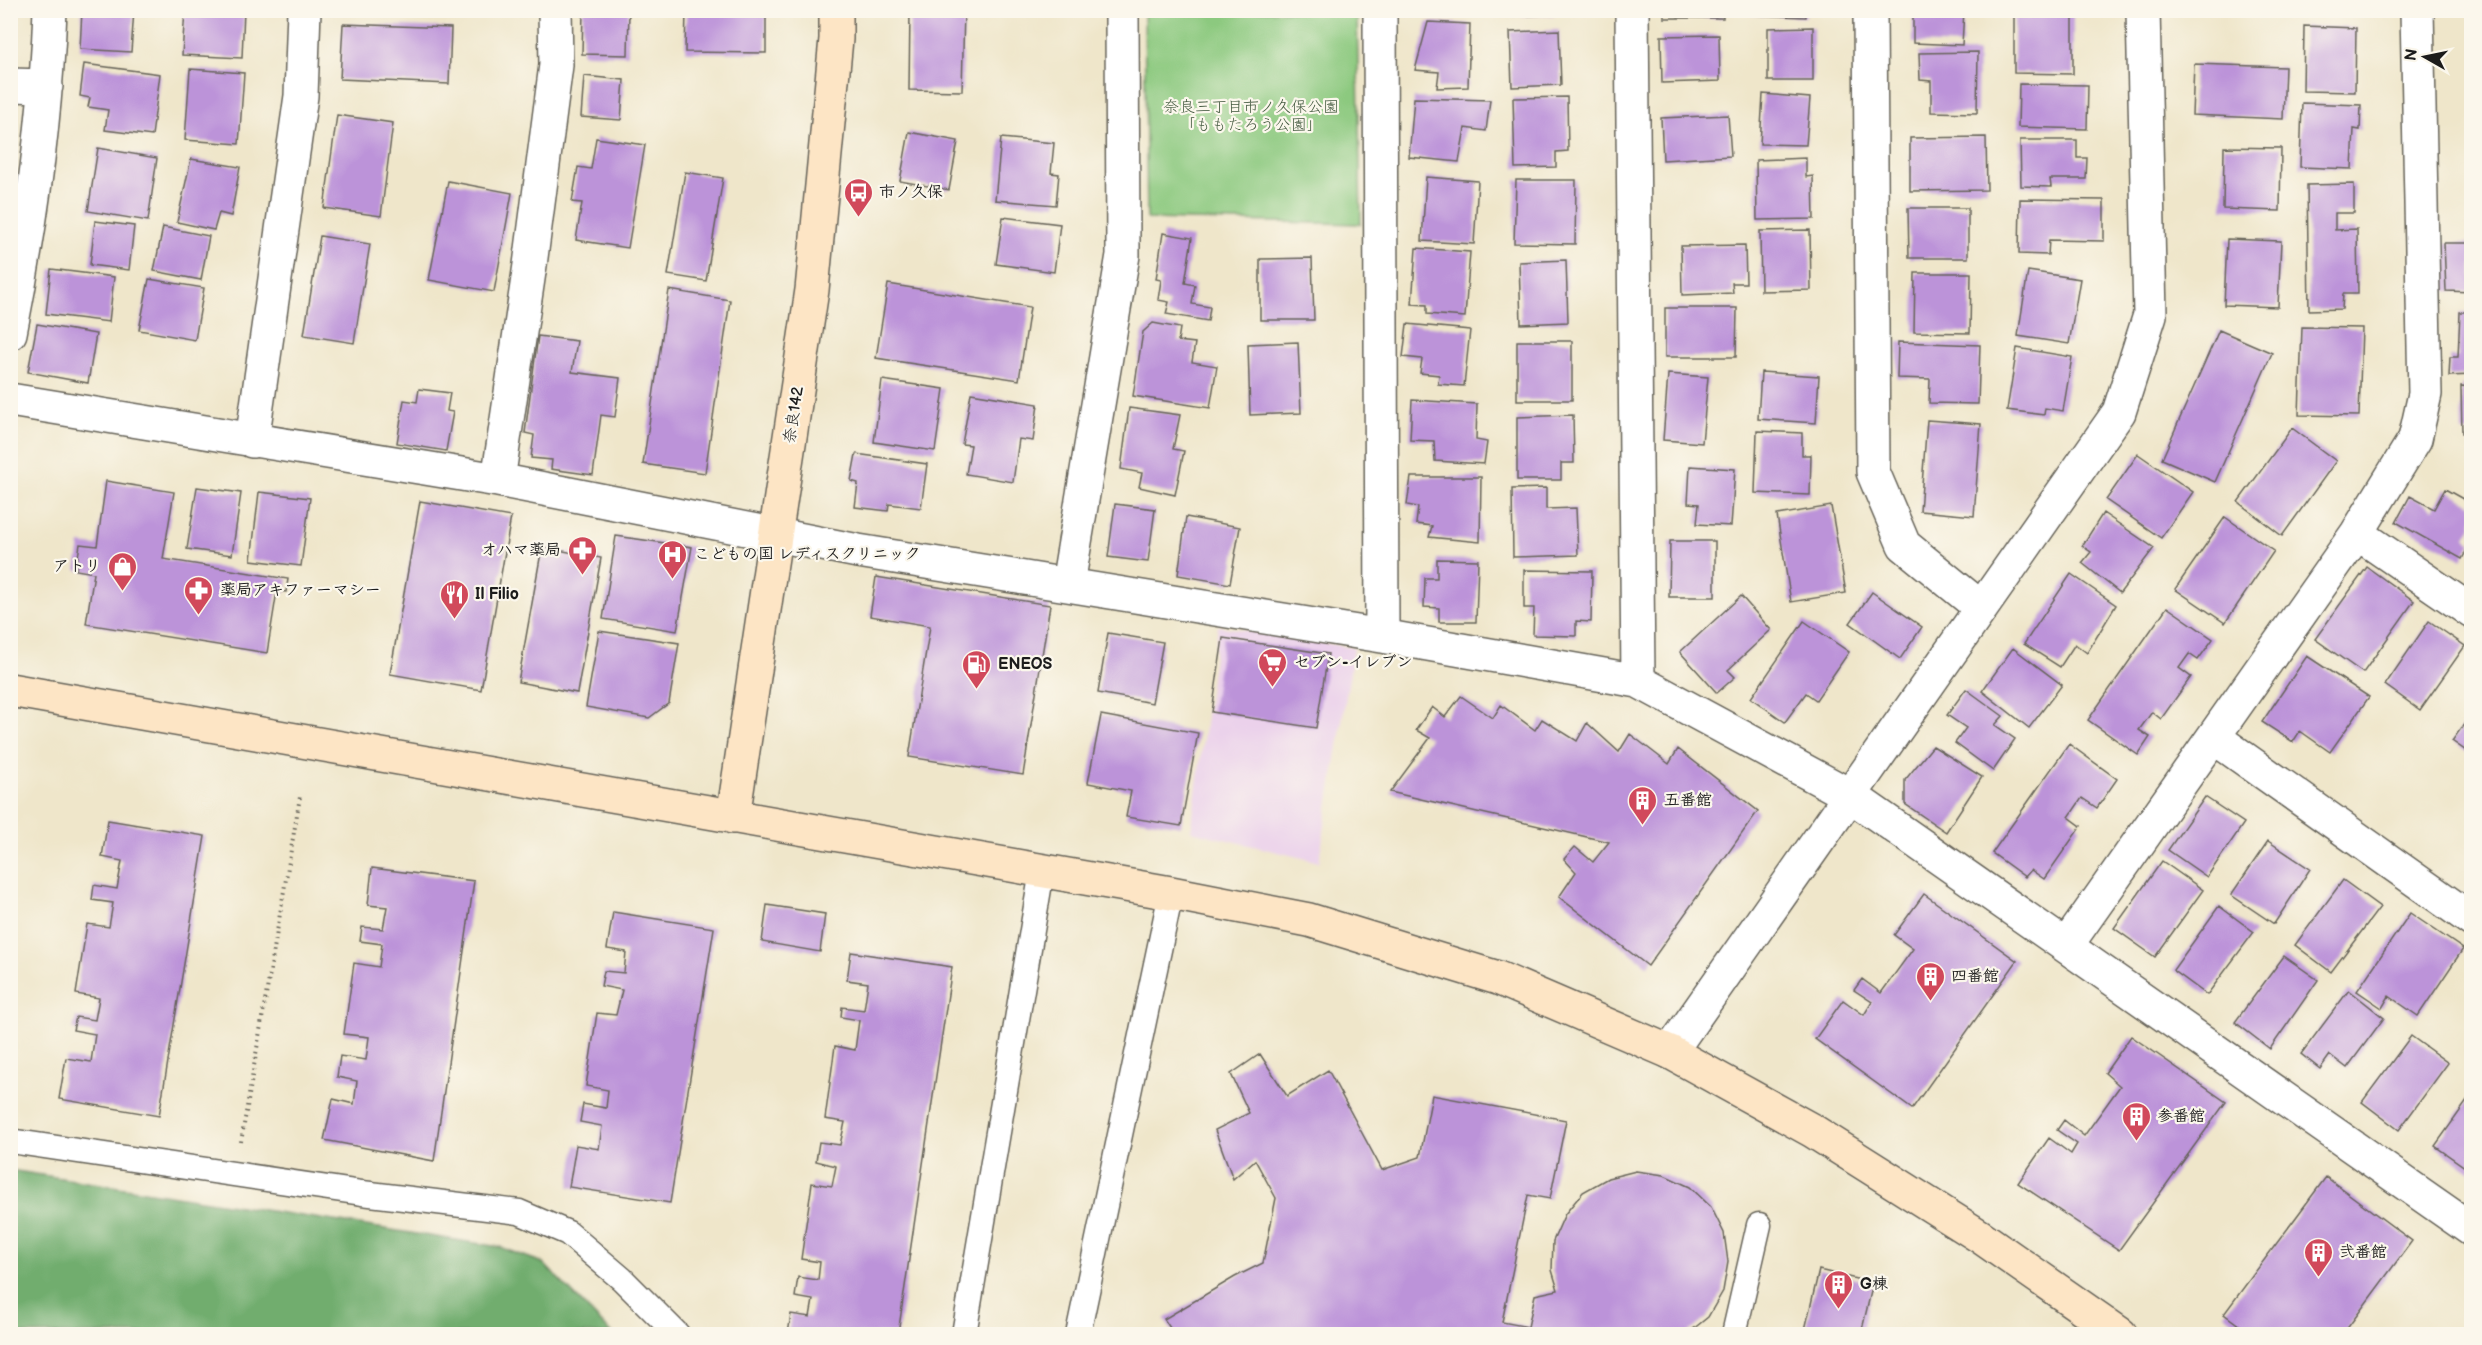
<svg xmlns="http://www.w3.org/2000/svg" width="2482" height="1345" viewBox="0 0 2482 1345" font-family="'Balsamiq Sans','Klee One',sans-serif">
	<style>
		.built { fill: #ebd1eb }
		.green { fill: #8cc97f; stroke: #54724e; stroke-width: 1.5 }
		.forest { fill: #71ad6e; stroke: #466445; stroke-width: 1.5 }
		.building { fill: #bc93d9 }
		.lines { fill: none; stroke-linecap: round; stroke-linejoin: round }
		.lane-casing { stroke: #666359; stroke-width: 27 }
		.street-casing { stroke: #666359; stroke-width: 36 }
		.secondary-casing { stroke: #666359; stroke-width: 36 }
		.path { stroke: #666359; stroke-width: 4; stroke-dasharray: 1.5 4.5; stroke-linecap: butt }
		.lane { stroke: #fff; stroke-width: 24 }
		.street { stroke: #fff; stroke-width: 33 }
		.secondary { stroke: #fde5c5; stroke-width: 33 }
		.labels { text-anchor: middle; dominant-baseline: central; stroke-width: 4.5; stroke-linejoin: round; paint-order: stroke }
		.park-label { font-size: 16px; fill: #43593f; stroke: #fbf7ec }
		.poi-label { font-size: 16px; font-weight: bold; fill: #1c1c1c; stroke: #fbf7ec; text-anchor: start }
		.street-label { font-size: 16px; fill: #1c1c1c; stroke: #fbf7ec }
	</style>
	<rect width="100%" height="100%" fill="#fbf7ec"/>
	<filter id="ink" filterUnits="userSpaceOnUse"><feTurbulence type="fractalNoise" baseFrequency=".0167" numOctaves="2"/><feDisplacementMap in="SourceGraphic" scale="12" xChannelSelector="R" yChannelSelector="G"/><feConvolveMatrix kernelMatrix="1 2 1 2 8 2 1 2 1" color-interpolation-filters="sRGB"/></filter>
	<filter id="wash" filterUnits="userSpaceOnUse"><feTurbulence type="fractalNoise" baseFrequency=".008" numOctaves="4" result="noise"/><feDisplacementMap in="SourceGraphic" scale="24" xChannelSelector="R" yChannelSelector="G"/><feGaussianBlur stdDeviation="1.35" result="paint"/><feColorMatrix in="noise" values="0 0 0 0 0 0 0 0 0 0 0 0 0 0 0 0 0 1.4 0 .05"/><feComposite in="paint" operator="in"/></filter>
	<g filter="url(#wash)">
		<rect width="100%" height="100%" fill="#efe6ca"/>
		<path class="built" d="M1218 626 1354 648 1319 862 1191 831Z"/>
		<path class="green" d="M1144 11H1357L1361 224 1147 219Z"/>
		<path class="forest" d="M10 1170 500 1247 543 1263 612 1334H11Z"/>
		<g id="blocks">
			<path class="building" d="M82 10H134L131 52 80 49Z
				M185 10H244L242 58 182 55Z
				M583 10H629L628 55 582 54Z
				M686 10H766V53L685 52Z
				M910 10H964L962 91 909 90Z
				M1509 10H1554V15L1509 16Z
				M1664 10H1723V18H1664Z
				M1751 10H1806V17L1750 15Z
				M1913 10H1964L1962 45 1913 43Z
				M2014 10H2073V74L2014 73Z
				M2305 10H2358V16H2305Z
				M1428 22 1470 24 1468 87 1437 88 1439 72 1415 70Z
				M343 24 451 28 449 84 340 79Z
				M2304 26 2356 28 2355 92 2303 91Z
				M1813 27V81H1768V28Z
				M1559 30 1561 85 1512 87 1510 32Z
				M1719 35 1720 81 1662 83 1661 36Z
				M1978 52 1977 113 1931 112V81L1920 80 1919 53Z
				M84 64 160 74 152 136 105 130 108 110 88 107 90 98 80 96Z
				M2194 64 2285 67 2283 119 2192 115Z
				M190 69 244 73 239 144 185 140Z
				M584 76 624 80 621 120 581 117Z
				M2019 84 2088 85 2087 129 2018 127Z
				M1763 94 1810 98 1806 145 1760 144Z
				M1567 97 1568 151 1556 152V167L1515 168 1513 98Z
				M1414 98 1490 100 1486 131 1465 128 1459 162 1409 157Z
				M2302 103 2361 105 2360 130 2354 129 2352 169 2300 167Z
				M337 115 393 123 381 216 324 208Z
				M1728 115 1731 156 1663 160 1661 118Z
				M909 132 958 141 949 190 900 181Z
				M1986 137 1987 190 1910 191V138Z
				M596 138 645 145 628 248 576 240 582 203 572 202 578 167 591 169Z
				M1001 138 1054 143 1051 173 1059 174 1056 205 995 200Z
				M2020 140H2077V158H2087L2086 179H2050L2051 187 2021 186Z
				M2224 147 2281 148 2280 211 2223 209Z
				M98 148 157 158 148 221 88 211Z
				M1806 158V177L1813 176 1814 219 1757 220 1756 160Z
				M191 159 240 167 231 216 219 213 214 230 177 222Z
				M685 172 723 178 706 281 668 275Z
				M1426 177 1478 181 1474 244 1422 241Z
				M1516 180H1576L1575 244 1514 243Z
				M448 181 512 193 494 292 429 280Z
				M2354 184V213H2335V230L2357 229 2358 294H2343L2342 309 2309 310 2307 185Z
				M2020 199 2104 200V241L2049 240 2048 255 2019 254Z
				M1908 208H1968V258H1909Z
				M1003 217 1060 224 1054 272 996 264Z
				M95 221 134 226 129 270 90 265Z
				M163 227 209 236 201 280 154 271Z
				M1810 230 1811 290 1761 291 1760 231Z
				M1163 233 1192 238 1185 283 1195 285 1192 304 1210 307 1208 321 1166 314 1169 302 1158 300 1161 280 1156 279Z
				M320 236 370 244 354 343 304 335Z
				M2227 239 2281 241 2278 307 2224 305Z
				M2444 243H2472V292L2446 291Z
				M1745 245 1746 283H1732L1733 293 1682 295 1681 246Z
				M1416 248 1470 252 1465 317 1427 314V305L1412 304Z
				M1312 258 1314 320H1260V259Z
				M1566 260 1568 322 1521 324 1519 262Z
				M51 269 114 277 109 322 46 314Z
				M2028 271 2080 279 2069 344 2018 336Z
				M1915 273H1971L1970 333 1914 332Z
				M149 279 204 288 195 340 139 330Z
				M888 284 1030 307 1019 380 876 358Z
				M669 290 730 300 705 473 643 464Z
				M1665 308H1737L1736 357H1665Z
				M2460 312H2472V375L2449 376 2450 357H2458Z
				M1153 323 1180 328 1178 341 1195 343 1192 362 1217 366 1210 408 1133 396 1143 332Z
				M37 324 96 334 88 383 28 372Z
				M1407 324 1470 330 1464 386 1438 384 1439 375 1420 373 1422 359 1403 357Z
				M2302 327 2362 328 2359 416 2299 415Z
				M2219 330 2272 353 2215 482 2162 459Z
				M538 336 577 341 572 372 620 378 615 417 601 415 593 475 551 469 552 460 531 458 534 435 525 433Z
				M1517 341H1572V400H1517Z
				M1298 342 1301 413 1250 415 1248 344Z
				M1898 342 1980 345 1978 404 1929 403 1930 379 1897 378Z
				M2017 348 2072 357 2063 411 2045 408 2044 415 2007 410Z
				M1761 372 1819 376 1816 423 1758 419Z
				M1668 374 1708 377 1702 443 1663 440Z
				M882 380 944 389 935 451 874 442Z
				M2461 386 2472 387V433H2462Z
				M419 389 450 393 447 411 453 412 446 451 397 443 404 400 417 402Z
				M971 393 1038 404 1033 441 1019 439 1013 482 966 474 971 445 962 444Z
				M1412 400 1477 404 1476 440 1487 442 1484 464 1435 461 1434 441 1410 440Z
				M1129 408 1180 415 1173 449 1184 451 1175 495 1139 487 1142 473 1121 469Z
				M1573 415 1574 463H1561V480H1517V417Z
				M1927 420 1981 424 1974 516 1920 511Z
				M2292 428 2336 461 2282 536 2238 502Z
				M1757 431 1802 433V455H1811L1810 495 1755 493Z
				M856 454 927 464 921 508 889 504 888 511 855 507 858 483 851 481Z
				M2138 454 2193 492 2161 538 2106 500Z
				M1690 466 1735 469 1731 526 1697 524 1699 504 1688 503Z
				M1411 477H1481L1480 542 1429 537 1432 526 1416 524 1418 507 1407 505Z
				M106 481 174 492 163 559 288 579 286 592 277 591 267 653 86 624 94 573 76 570 80 544 97 546Z
				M197 487 241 493 232 555 187 549Z
				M1546 488V509L1576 508 1578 555 1513 557 1512 489Z
				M2445 489 2472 504V527L2466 536 2471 542 2462 559 2396 522 2410 496 2434 509Z
				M259 492 310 498 301 566 251 560Z
				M420 501 511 517 481 690 390 674Z
				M1115 504 1155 509 1148 562 1108 557Z
				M1831 506 1846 593 1791 602 1777 515Z
				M2103 513 2154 548 2120 593 2082 563 2091 552 2082 546Z
				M1186 517 1240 527 1230 584 1178 575Z
				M2225 517 2274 551 2225 623 2175 589Z
				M616 536 692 547 677 631 603 619Z
				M1670 541H1715V597H1669Z
				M542 547 601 558 577 693 518 682Z
				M1437 559 1478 560 1476 622H1439V608L1424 607 1425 578H1437Z
				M2367 567 2414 601 2363 673 2315 639Z
				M1524 570 1592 571 1591 622 1576 621V636L1533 635 1534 608H1524Z
				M2071 574 2116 605 2087 653 2075 644 2060 667 2024 644Z
				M876 577 1050 605 1023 775 909 757 930 626 870 616Z
				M1872 592 1922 627 1900 659 1850 623Z
				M1741 596 1771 630 1728 670 1735 677 1717 693 1680 652Z
				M2167 607 2213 639 2198 660 2189 654 2179 668 2191 677 2161 719 2152 712 2139 730 2150 737 2138 755 2088 720Z
				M1804 621 1849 652 1816 700 1806 693 1785 722 1751 698Z
				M2429 621 2465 646 2420 710 2385 685Z
				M599 631 679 643 669 703 649 718 586 707Z
				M1108 633 1163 642 1152 703 1098 693Z
				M1223 638 1328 654 1316 728 1212 712Z
				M2013 648 2062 685 2029 728 1982 691Z
				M2307 656 2369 697 2330 752 2300 731 2293 742 2262 722Z
				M1966 689 2003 716 1995 725 2015 739 1993 771 1955 743 1966 728 1947 715Z
				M1461 696 1493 718 1501 705 1535 730 1542 719 1577 741 1587 723 1619 752 1630 734 1669 764 1678 749 1758 811 1648 966 1559 897 1576 872 1564 859 1575 847 1593 862 1609 842 1390 792 1430 738 1416 730 1432 707 1445 717Z
				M2472 713V755L2452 741Z
				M1101 715 1198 733 1181 826 1126 817 1131 791 1088 783Z
				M2069 744 2117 779 2097 808 2082 798 2069 817 2081 826 2044 879 2031 870 2025 877 1992 853Z
				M1933 746 1982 777 1946 832 1905 804V780Z
				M2205 797 2244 823 2207 877 2168 850Z
				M108 820 205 836 159 1116 59 1099 66 1058 91 1062 95 1034 73 1030 76 1017 95 1020 99 998 76 994 87 924 109 927 113 903 92 900 94 885 117 889 122 861 102 857Z
				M2268 841 2310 869 2274 924 2231 895Z
				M2162 861 2203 890 2155 957 2114 928Z
				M372 868 474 881 434 1161 324 1140 333 1099 354 1104 357 1081 337 1077 340 1056 366 1060 369 1037 344 1034 354 963 379 967 382 944 360 941 362 927 383 929 387 907 368 905Z
				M2343 880 2380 907 2331 972 2295 945Z
				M1924 894 2017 961 1912 1109 1815 1039 1843 1000 1864 1015 1872 1002 1854 990 1862 979 1881 993 1913 949 1894 935Z
				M767 905 825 914 820 952 762 942Z
				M2219 906 2254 932 2207 995 2173 970Z
				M613 912 714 928 670 1203 569 1187 576 1145 599 1149 602 1126 580 1122 583 1104 606 1108 608 1090 586 1086 597 1013 616 1015 622 990 601 986 604 971 624 973 626 952 607 949Z
				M2410 913 2463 949 2418 1016 2389 996 2382 1008 2357 991Z
				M851 952 952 967 898 1334H788L791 1314 810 1317 813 1300 795 1297 798 1277 818 1280 820 1262 801 1259 812 1183 832 1186 836 1166 816 1161 819 1142 840 1145 845 1122 825 1119 835 1046 855 1050 859 1020 841 1017 842 1007 864 1010 868 983 847 980Z
				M2284 956 2318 980 2270 1049 2235 1022Z
				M2349 990 2384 1018 2347 1068 2330 1055 2320 1069 2301 1054Z
				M2131 1036 2226 1102 2119 1250 2018 1183 2049 1138 2071 1154 2077 1144 2057 1130 2064 1120 2084 1136 2120 1086 2105 1073Z
				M2411 1036 2448 1063 2399 1130 2362 1102Z
				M1260 1054 1287 1096 1328 1070 1382 1170 1420 1157 1432 1095 1566 1120 1550 1199 1528 1195 1502 1322 1528 1327 1535 1295 1558 1290 1552 1270 1553 1241 1565 1214 1583 1192 1608 1178 1636 1171 1664 1175 1690 1187 1711 1207 1724 1233 1728 1262 1723 1291 1708 1317 1687 1334H1174L1164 1319 1235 1277 1263 1263 1276 1198 1255 1160 1233 1179 1215 1130 1249 1113 1231 1074Z
				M2472 1094V1172L2435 1146Z
				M2326 1177 2412 1241 2343 1334H2251L2224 1314Z
				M1819 1270 1873 1283 1861 1334H1804Z"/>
		</g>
	</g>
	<g filter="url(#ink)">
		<use href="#blocks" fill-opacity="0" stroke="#666359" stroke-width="1.5"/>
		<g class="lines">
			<defs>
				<path id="lane" d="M10 1141 362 1193 519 1212 568 1233 622 1279 677 1334
					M964 1334 1042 871
					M1078 1334 1171 893
					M1734 1334 1759 1225"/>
				<path id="street" d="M1380 10 1382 636
					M1632 10 1638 681
					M1870 10 1873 472 1904 545 1980 607
					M10 85 46 86
					M10 333C31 227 46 118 50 10
					M10 400 498 480 858 551 1382 636 1638 681 1851 796 2472 1230
					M252 441 301 96 304 10
					M498 480 530 265 556 65 555 10
					M2357 533 2472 612
					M1068 584 1123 255 1122 10
					M2215 738 2472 920
					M2066 946 2357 533 2415 439 2425 394 2417 10
					M1670 1052 2119 412 2150 315 2143 10"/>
				<path id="secondary" d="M10 690 1171 893 1309 920 1498 978 1670 1052 1813 1131 1981 1237 2120 1334
					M733 817 812 290 836 39V10"/>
			</defs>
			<use href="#lane" class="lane-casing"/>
			<use href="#street" class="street-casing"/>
			<use href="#secondary" class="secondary-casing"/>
			<path class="path" d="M241 1142 300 797"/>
			<use href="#lane" class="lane"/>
			<use href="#street" class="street"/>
			<use href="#secondary" class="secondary"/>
		</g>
	</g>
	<defs>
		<symbol id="bus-pin" viewBox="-11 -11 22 30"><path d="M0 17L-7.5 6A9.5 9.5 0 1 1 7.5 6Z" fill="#d1495b" stroke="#fbf7ec"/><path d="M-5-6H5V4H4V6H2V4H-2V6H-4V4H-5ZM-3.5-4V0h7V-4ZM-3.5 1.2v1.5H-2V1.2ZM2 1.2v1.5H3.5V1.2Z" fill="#fff"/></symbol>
		<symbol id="pharmacy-pin" viewBox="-11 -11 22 30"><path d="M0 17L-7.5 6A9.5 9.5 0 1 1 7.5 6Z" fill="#d1495b" stroke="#fbf7ec"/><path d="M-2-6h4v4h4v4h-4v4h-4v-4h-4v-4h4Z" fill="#fff"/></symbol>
		<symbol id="hospital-pin" viewBox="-11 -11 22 30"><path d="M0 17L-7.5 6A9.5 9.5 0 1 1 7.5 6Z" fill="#d1495b" stroke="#fbf7ec"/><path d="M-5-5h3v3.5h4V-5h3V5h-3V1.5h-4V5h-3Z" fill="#fff"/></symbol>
		<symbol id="shop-pin" viewBox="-11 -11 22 30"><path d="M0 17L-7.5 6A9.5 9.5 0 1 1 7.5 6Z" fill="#d1495b" stroke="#fbf7ec"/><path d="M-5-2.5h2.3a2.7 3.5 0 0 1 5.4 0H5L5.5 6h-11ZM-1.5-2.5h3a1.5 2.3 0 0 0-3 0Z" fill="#fff"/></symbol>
		<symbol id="restaurant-pin" viewBox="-11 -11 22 30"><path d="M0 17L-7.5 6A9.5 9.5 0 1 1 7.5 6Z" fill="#d1495b" stroke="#fbf7ec"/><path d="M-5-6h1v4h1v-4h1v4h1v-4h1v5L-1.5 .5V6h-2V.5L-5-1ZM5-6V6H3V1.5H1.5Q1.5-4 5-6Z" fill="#fff"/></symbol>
		<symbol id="supermarket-pin" viewBox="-11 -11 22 30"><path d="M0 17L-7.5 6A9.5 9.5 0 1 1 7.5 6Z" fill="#d1495b" stroke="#fbf7ec"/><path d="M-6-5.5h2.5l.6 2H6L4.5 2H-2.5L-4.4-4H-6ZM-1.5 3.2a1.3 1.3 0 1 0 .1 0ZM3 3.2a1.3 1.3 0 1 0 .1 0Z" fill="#fff"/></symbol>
		<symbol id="fuel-pin" viewBox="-11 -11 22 30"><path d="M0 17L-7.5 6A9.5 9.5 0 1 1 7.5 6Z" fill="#d1495b" stroke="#fbf7ec"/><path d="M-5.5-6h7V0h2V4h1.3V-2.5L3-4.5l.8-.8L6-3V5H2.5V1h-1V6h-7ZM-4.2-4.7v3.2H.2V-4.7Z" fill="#fff"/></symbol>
		<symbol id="building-pin" viewBox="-11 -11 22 30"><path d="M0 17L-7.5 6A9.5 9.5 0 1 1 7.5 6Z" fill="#d1495b" stroke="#fbf7ec"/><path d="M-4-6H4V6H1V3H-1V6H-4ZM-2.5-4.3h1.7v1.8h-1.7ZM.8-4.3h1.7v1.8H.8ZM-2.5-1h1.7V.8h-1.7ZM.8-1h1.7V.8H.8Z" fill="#fff"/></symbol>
	</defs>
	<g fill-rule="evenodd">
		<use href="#bus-pin" x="842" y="176" width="33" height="45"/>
		<use href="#pharmacy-pin" x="566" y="534" width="33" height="45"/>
		<use href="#hospital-pin" x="656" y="538" width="33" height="45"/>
		<use href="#shop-pin" x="106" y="550" width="33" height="45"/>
		<use href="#pharmacy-pin" x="182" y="574" width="33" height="45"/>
		<use href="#restaurant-pin" x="438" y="578" width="33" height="45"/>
		<use href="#supermarket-pin" x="1256" y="646" width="33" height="45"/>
		<use href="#fuel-pin" x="960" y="648" width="33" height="45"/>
		<use href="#building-pin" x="1626" y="784" width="33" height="45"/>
		<use href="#building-pin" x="1914" y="960" width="33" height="45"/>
		<use href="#building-pin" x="2120" y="1100" width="33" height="45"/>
		<use href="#building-pin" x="2302" y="1236" width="33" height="45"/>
		<use href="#building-pin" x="1822" y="1268" width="33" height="45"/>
	</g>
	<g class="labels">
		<g class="park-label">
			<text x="1251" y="107">奈良三丁目市ノ久保公園<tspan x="1251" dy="18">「ももたろう公園」</tspan></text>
		</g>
		<g class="poi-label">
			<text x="879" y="192">市ノ久保</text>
			<text x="561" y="550" text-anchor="end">オハマ薬局</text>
			<text x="694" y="554">こどもの国 レディスクリニック</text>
			<text x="101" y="566" text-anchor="end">アトリ</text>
			<text x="220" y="590">薬局アキファーマシー</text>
			<text x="475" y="594">Il Filio</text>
			<text x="1294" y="662">セブン-イレブン</text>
			<text x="998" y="664">ENEOS</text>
			<text x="1664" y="800">五番館</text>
			<text x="1951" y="976">四番館</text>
			<text x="2157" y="1116">参番館</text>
			<text x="2339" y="1252">弐番館</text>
			<text x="1860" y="1284">G棟</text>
		</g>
		<g class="street-label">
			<text transform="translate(794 415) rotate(-81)">奈良142</text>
		</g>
	</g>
	<rect width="2482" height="1345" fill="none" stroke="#fbf7ec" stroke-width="36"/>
	<g transform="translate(2425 57) rotate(279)" stroke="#fbf7ec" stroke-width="4.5" paint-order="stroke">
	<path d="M0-4.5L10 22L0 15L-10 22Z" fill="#1c1c1c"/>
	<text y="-9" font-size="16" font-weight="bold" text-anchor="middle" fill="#1c1c1c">N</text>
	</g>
</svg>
